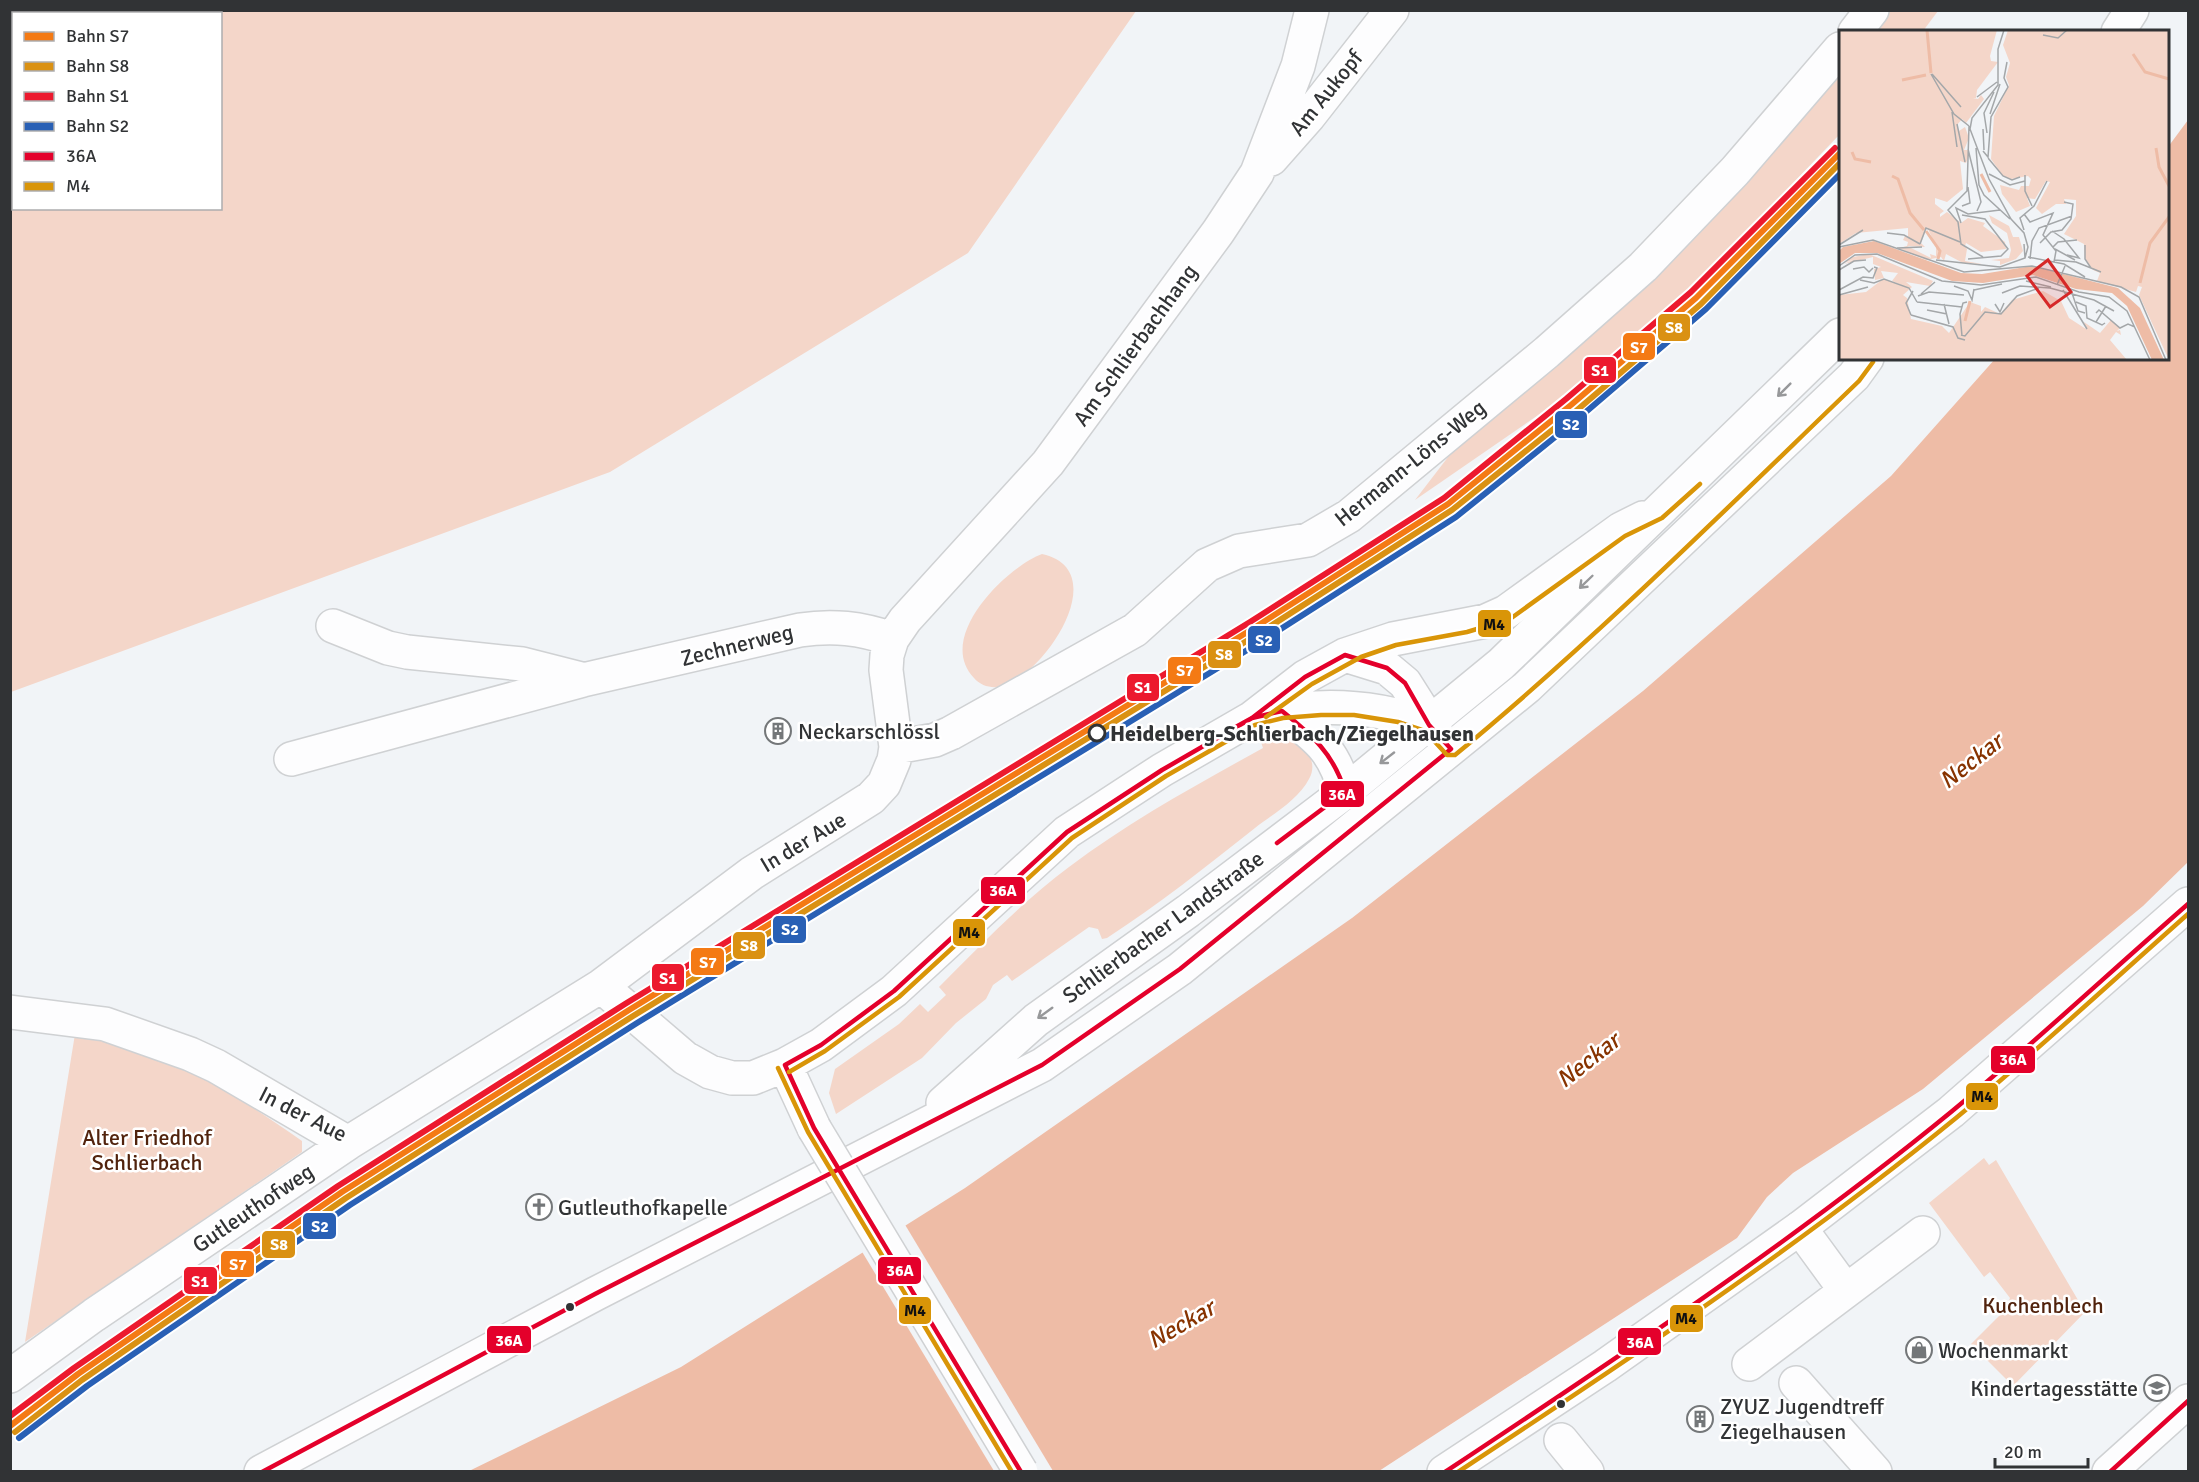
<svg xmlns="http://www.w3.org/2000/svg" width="2199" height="1482" viewBox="0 0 2199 1482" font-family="Signika,sans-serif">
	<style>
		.green { fill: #f4d6c9; fill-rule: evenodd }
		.water { fill: #eebca6 }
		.pier { fill: #f1f4f7 }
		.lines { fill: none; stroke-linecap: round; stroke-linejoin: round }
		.minor-casing { stroke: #cfd1d3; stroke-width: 36 }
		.major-casing { stroke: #cfd1d3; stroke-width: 36 }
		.minor { stroke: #fdfdfe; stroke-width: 33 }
		.major { stroke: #fdfdfe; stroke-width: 33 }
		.minor-bridge-casing { stroke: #cfd1d3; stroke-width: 36; stroke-linecap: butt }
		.minor-bridge { stroke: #fdfdfe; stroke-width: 33 }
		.bus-1-casing { stroke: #fff; stroke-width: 9 }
		.bus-2-casing { stroke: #fff; stroke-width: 9 }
		.bus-1 { stroke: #e4002b; stroke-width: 4.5 }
		.bus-2 { stroke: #d99508; stroke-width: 4.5 }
		.rail-1-casing { stroke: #fff; stroke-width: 10 }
		.rail-2-casing { stroke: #fff; stroke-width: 10 }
		.rail-3-casing { stroke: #fff; stroke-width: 10 }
		.rail-4-casing { stroke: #fff; stroke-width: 10 }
		.rail-1 { stroke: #f47a14; stroke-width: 6 }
		.rail-2 { stroke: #da9113; stroke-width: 6 }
		.rail-3 { stroke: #ec192e; stroke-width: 6 }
		.rail-4 { stroke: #2960b5; stroke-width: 6 }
		.oneway { stroke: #97989a }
		.stop-dot { fill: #fff; stroke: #313335; stroke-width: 3 }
		.bus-dot { fill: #313335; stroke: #fff; stroke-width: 2 }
		.labels { text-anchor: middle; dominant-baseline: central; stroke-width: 5; stroke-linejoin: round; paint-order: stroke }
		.street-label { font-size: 22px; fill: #313335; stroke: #fff }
		.poi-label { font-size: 22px; fill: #313335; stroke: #fff; text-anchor: start }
		.stop-label { font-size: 22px; font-weight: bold; fill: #313335; stroke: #fff; text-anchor: start }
		.park-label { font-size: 22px; fill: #51230d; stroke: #fff }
		.water-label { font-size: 24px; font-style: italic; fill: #873300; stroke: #fff }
		.inset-river { fill: none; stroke: #eebca6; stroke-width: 3 }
		.inset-road { fill: none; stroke: #a4a7a9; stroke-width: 1.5 }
		.view { fill: #d62828; fill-opacity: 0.15; stroke: #d62828; stroke-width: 3 }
		.inset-edge { fill: none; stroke: #313335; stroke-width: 3 }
		.line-badge { stroke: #fff; stroke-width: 2 }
		.badge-label { font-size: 16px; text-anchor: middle; font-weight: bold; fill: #fff }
		.pale-badge-label { font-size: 16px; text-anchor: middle; font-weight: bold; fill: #111 }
	</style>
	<rect width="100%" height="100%" fill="#f1f4f7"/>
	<path class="green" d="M11 10H1136V11L968 253 610 472 11 692ZM14 14H220V208H14Z
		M1887 11H1938L1923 31 1870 32Z
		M1840 69V134L1707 273 1547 409 1415 500 1475 422Z
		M1042 554C1116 570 1042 680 998 687 989 688 980 685 974 678 935 638 1005 568 1042 554Z
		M1283 736C1302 739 1320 760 1309 779 1298 800 1273 814 1255 828 1207 866 1158 905 1107 938L1102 939 1098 929 1089 927 1012 981 1007 975 993 985 986 999 956 1023 922 1058 836 1114 829 1093 835 1069 899 1024 920 1004 928 1012 946 995 939 987C981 945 1022 902 1069 867 1130 821 1198 784 1263 748L1261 742Z
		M75 1034C153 1040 239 1097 302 1141V1152L25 1342Z
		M1984 1158 1989 1165 1996 1160 2085 1312 2013 1386 1971 1344 2005 1310 2010 1298 1990 1272 1984 1277 1929 1203Z"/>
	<path class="water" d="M2188 120V862L2143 906 1923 1089 1793 1173 1767 1197 1737 1238 1379 1471 467 1472 681 1367 965 1188 1352 918 1643 691 1891 476 1995 359 2168 358V147Z"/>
	<path class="pier" d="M904 1223 1053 1471H994L861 1250Z"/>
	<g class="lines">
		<defs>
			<path id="minor" d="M1855 32 1872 10
				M1271 159 1309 116 1392 10
				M333 626 388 648 407 652 522 664 581 679
				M1345 655 1387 668 1405 683 1436 732
				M1282 711C1315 737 1334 748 1345 792
				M1257 717C1316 702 1373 705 1429 725
				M896 747 935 740 951 733 1135 630 1207 565 1239 551 1308 540 1349 516 1547 352 1643 267 1735 171 1840 49
				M291 759 583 680 800 630C833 625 860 628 892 639
				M601 986 685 1058 710 1072 732 1078H753L785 1065 821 1045 894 991 1067 832 1162 770 1252 718 1305 677 1345 655 1393 639 1486 621 1506 612 1621 529 1643 518
				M10 1012 105 1024 190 1054 216 1066 348 1143
				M785 1065 814 1128
				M1800 1228 1846 1291
				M1749 1364 1923 1233
				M10 1376 94 1315 348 1143 601 986 752 873 871 798 884 784 894 760 896 747 886 670 887 655 892 639 905 620 1048 463 1218 232 1257 173 1298 66 1312 10
				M1796 1383 1875 1472
				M1561 1440 1587 1472
				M2109 1472 2188 1401"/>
			<path id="major" d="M2118 32 2132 10
				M943 1103 1036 1020 1188 911 1345 792 1501 664 1840 335
				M261 1472 595 1294 1042 1065 1180 969 1527 687 1854 376 1867 358
				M1444 1472 1605 1366 1800 1228 1951 1112 2188 904"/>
		</defs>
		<use href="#minor" class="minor-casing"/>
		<use href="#major" class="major-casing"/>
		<use href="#minor" class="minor"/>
		<use href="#major" class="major"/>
		<defs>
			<path id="minor-bridge" d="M814 1128 1021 1472"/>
		</defs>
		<use href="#minor-bridge" class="minor-bridge-casing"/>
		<use href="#minor-bridge" class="minor-bridge"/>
		<defs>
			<path id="bus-1" d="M1223 734 1252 718 1282 711C1312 735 1334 754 1345 792L1277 843
				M785 1065 814 1128 1021 1472
				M262 1472 595 1294 1042 1065 1180 969 1451 749 1429 725 1405 683 1387 668 1345 655 1305 677 1252 718 1162 770 1067 832 894 991 821 1045 785 1065
				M1445 1472C1617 1358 1791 1243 1951 1112 2032 1045 2109 973 2188 904
				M2110 1472 2188 1401"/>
			<path id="bus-2" d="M1266 717 1312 684 1361 657 1396 645 1467 632 1510 619 1625 536 1662 518 1700 484
				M778 1068 808 1132 1012 1472
				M789 1072 825 1051 899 997 1072 838 1166 776 1255 725 1283 718 1321 715H1354L1398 722 1425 731 1447 755H1455C1597 638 1727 508 1859 381L1873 362
				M1458 1472C1628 1360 1798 1247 1956 1118 2035 1053 2111 982 2188 914"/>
		</defs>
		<use href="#bus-1" class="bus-1-casing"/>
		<use href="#bus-2" class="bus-2-casing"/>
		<use href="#bus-1" class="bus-1"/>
		<use href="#bus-2" class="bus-2"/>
		<defs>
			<path id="rail-1" d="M10 1426 78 1374 342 1192 629 1010 1254 628 1448 504 1571 405 1696 298 1840 153"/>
			<path id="rail-2" d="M15 1432 82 1380 346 1198 633 1016 1258 634 1452 510 1576 411 1701 304 1840 163"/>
			<path id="rail-3" d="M10 1416 74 1368 338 1186 625 1004 1250 622 1444 498 1566 399 1691 292 1835 148"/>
			<path id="rail-4" d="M19 1438 87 1386 350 1205 637 1023 1262 641 1456 517 1580 417 1706 309 1840 174"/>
		</defs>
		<use href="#rail-1" class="rail-1-casing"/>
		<use href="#rail-2" class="rail-2-casing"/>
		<use href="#rail-3" class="rail-3-casing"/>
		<use href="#rail-4" class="rail-4-casing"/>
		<use href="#rail-1" class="rail-1"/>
		<use href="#rail-2" class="rail-2"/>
		<use href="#rail-3" class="rail-3"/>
		<use href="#rail-4" class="rail-4"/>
	</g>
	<defs><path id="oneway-shaft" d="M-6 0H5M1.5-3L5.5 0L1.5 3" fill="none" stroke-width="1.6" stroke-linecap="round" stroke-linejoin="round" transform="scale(1.5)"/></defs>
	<g class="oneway">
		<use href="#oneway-shaft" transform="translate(1784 390) rotate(135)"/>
		<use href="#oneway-shaft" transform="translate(1586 582) rotate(136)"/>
		<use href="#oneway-shaft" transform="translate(1387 758) rotate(142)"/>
		<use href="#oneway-shaft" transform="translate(1045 1013) rotate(144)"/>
	</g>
	<defs>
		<symbol id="building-ring" viewBox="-11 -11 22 22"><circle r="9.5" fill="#fff" stroke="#747779" stroke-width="1.5"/><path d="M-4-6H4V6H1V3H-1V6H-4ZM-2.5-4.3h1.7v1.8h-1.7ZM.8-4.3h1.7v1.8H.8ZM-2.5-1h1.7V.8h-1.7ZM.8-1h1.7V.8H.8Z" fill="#747779"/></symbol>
		<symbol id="church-ring" viewBox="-11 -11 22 22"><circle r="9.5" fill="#fff" stroke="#747779" stroke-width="1.5"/><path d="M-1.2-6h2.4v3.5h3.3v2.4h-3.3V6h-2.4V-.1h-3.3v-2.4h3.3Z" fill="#747779"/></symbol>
		<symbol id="shop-ring" viewBox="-11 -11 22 22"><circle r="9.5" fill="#fff" stroke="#747779" stroke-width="1.5"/><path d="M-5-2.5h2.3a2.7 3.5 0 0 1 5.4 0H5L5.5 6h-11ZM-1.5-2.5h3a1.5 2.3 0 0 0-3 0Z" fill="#747779"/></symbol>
		<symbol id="school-ring" viewBox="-11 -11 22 22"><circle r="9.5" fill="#fff" stroke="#747779" stroke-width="1.5"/><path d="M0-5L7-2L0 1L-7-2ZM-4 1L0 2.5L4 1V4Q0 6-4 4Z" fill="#747779"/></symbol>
	</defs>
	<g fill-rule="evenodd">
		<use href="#building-ring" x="763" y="716" width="30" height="30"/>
		<use href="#church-ring" x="524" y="1192" width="30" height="30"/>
		<use href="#shop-ring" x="1904" y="1335" width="30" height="30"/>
		<use href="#school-ring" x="2142" y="1373" width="30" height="30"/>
		<use href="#building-ring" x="1685" y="1404" width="30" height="30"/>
	</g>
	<circle class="stop-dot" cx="1097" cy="733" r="8"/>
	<g class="bus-dot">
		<circle cx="570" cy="1307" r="5"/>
		<circle cx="1561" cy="1404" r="5"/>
	</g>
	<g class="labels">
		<g class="street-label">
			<text transform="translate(1326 93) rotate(-51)">Am Aukopf</text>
			<text transform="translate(1135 345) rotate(-54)">Am Schlierbachhang</text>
			<text transform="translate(1410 463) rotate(-39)">Hermann-Löns-Weg</text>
			<text transform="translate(737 645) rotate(-14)">Zechnerweg</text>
			<text transform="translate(803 842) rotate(-31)">In der Aue</text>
			<text transform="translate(1163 927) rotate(-36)">Schlierbacher Landstraße</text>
			<text transform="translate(303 1114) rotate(27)">In der Aue</text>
			<text transform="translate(253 1208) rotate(-34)">Gutleuthofweg</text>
		</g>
		<g class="poi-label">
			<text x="798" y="731">Neckarschlössl</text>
			<text x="558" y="1207">Gutleuthofkapelle</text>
			<text x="1938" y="1350">Wochenmarkt</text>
			<text x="2138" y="1388" text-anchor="end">Kindertagesstätte</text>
			<text x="1720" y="1406">ZYUZ Jugendtreff<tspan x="1720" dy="25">Ziegelhausen</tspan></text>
		</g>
		<g class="stop-label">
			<text x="1110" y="733">Heidelberg-Schlierbach/Ziegelhausen</text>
		</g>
		<g class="park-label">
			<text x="147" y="1137">Alter Friedhof<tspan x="147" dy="25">Schlierbach</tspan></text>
			<text x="2043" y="1305">Kuchenblech</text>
		</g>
		<g class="water-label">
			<text transform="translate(1971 761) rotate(-38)">Neckar</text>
			<text transform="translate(1588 1060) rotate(-38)">Neckar</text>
			<text transform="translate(1181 1324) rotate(-30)">Neckar</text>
		</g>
	</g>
	<g transform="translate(1839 30)">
		<rect width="330" height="330" fill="#f1f4f7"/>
		<path d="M0 0H158L151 26 152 31 159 32 138 60 137 68H134L139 69 142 65 145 69 127 93 123 89 118 95 120 101 126 97 130 108 125 120H129L130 126 127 133 121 131 124 159 108 172 96 168V174L105 181 101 184V187L108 182 122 193 129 188 146 193 144 196 166 212 167 219 142 222 127 213 126 216 121 209 128 219 126 231 143 234 124 233 107 224 105 231 102 227 87 230 60 218 68 216 69 212 64 210 66 206 69 208V198L17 203 0 214ZM88 197 97 216V226L91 224 92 228 68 216 86 217 82 213ZM169 0H330V330L300 265 303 257 299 256 297 262 258 251 261 243 254 240 246 228 245 214 225 204 237 186V170L225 169 227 174H217L203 184 197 178 211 152 207 151 196 169 188 168 191 176 177 182 163 164 161 155 180 160 182 156H190L192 149 189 146 172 149 164 146 152 129 155 86 170 55 167 47 171 33 164 15ZM150 185 170 196 174 207H180L184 221 177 229 161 235V231L152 230 170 228 172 220 168 203 153 193ZM30 224 94 251 91 256 67 252 73 257 64 265 68 268 72 289 103 296 110 303 131 272 142 276V282L146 277 161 284 173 270 204 261 222 271 230 288 247 299 245 292 261 303 272 290 281 298 278 301 281 300 282 305 277 302 271 310 288 330H0V265L27 262 44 249 62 255 53 251 59 243 42 241 45 248 36 250 35 239 42 237 34 234V227L5 234 16 229 5 233 14 227Z" fill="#f4d6c9" fill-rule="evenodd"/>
		<path d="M35 211 122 243 143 244 193 236 279 258 301 278 325 330H313L288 276 273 263 237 259 194 245 144 253 113 251 38 223H16L0 234V221L4 217Z" fill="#eebca6"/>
		<path class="inset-river" d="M88 0 92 43M294 24 306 42 330 49M63 50 87 45M317 118 320 137 330 156M13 122 16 129 32 132M142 144 151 162M53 146 59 149 71 183 85 200M87 201 101 221 99 229M301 253 311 213 330 187M126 291 131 271"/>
		<path class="inset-road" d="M165 0 159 19V55L133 88 131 99 150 149 172 189 185 203 189 217 186 228M204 5 219 8 228 0M92 44 115 84 130 96M93 44 122 77M138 67 158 52M113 82 118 117M151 84 161 54M118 94 126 132M130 96 128 161 109 180 119 192 122 214 144 227M144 99 145 120M148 103 145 83 155 62M137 118 140 155 145 165 171 189M129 119 142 172 138 181M144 121 149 127 152 87 169 57 165 48 168 32M149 128 164 146 173 150 181 147M150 144 171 155 186 151M186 145V161L193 176M123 176 131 173 129 157M185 184 191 192 214 183 204 205 217 221 215 232M123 185 146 189 169 219 162 226 129 229M122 193 117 178 129 184 161 180M185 200 181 188 195 176 208 151M213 201 225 209 240 228 228 225M48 203 65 205 81 214M201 213 212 202 223 200 232 189 234 174 225 172M81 214 87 198 121 212M0 215 24 200M246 215V229L252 238M0 217 34 210 125 242 193 236 282 257 300 267 327 330M214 217 219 212 238 210M58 218 83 217M216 219 236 230M189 227 225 234 246 247M191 229 193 211 200 198 233 186M97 230 161 237 186 228 185 214M216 230 237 232 262 242M0 236 16 225 38 224 103 251 142 255 197 247 240 262 270 267 288 281 311 330M14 239 25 237 30 242 34 238M0 240 15 231 27 230M21 250 35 253 45 249 70 258 78 272M187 251 212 257M218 255 226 236M115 256 129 261 133 270 135 259M211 258 255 270 275 281M0 260 24 247 34 248 38 238 35 237M135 260 163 254M224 260 248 299M163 263 181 256 211 258M233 263 239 281 246 283M82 264 96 252M0 265 29 257M79 266 90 262 125 265M78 272 123 277M237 272 247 276 248 288 263 295 266 293M105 274 110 294M156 274 161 282 165 273M88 280 108 284M257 283 260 280 281 298 289 294 296 297M72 285 114 297 119 308 126 310M72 285 67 273 74 261M257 292 267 276M122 305 126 306 146 282 162 284 178 266 200 258M123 306 121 284 124 273 128 272"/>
		<path class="view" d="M209 230 232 262 211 277 188 246Z"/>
		<rect width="330" height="330" class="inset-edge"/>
	</g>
	<g class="line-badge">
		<rect x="1657" y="313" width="34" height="29" rx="6" fill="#da9113"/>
		<rect x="1622" y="332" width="34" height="29" rx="6" fill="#f47a14"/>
		<rect x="1583" y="356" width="34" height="28" rx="6" fill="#ec192e"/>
		<rect x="1554" y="410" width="34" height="29" rx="6" fill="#2960b5"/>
		<rect x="1477" y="609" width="35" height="29" rx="6" fill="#d99508"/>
		<rect x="1247" y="625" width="34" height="29" rx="6" fill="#2960b5"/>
		<rect x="1207" y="640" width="35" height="29" rx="6" fill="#da9113"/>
		<rect x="1167" y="656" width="35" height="29" rx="6" fill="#f47a14"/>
		<rect x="1126" y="673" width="34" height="29" rx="6" fill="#ec192e"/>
		<rect x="1320" y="780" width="45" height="28" rx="6" fill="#e4002b"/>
		<rect x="980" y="876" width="46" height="29" rx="6" fill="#e4002b"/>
		<rect x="772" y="915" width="35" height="29" rx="6" fill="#2960b5"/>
		<rect x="952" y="918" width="34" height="29" rx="6" fill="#d99508"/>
		<rect x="732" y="931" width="34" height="29" rx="6" fill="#da9113"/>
		<rect x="690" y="947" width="35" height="29" rx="6" fill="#f47a14"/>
		<rect x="651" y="963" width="34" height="29" rx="6" fill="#ec192e"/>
		<rect x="1990" y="1045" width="46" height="29" rx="6" fill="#e4002b"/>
		<rect x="1965" y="1082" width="34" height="29" rx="6" fill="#d99508"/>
		<rect x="302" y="1212" width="35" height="28" rx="6" fill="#2960b5"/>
		<rect x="261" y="1230" width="35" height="29" rx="6" fill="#da9113"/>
		<rect x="220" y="1250" width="35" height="28" rx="6" fill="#f47a14"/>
		<rect x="877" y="1256" width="45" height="29" rx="6" fill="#e4002b"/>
		<rect x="183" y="1266" width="35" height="29" rx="6" fill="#ec192e"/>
		<rect x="898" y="1296" width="34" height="29" rx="6" fill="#d99508"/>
		<rect x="1669" y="1304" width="35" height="29" rx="6" fill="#d99508"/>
		<rect x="486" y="1325" width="46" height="29" rx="6" fill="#e4002b"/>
		<rect x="1617" y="1327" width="45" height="29" rx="6" fill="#e4002b"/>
	</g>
	<g class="badge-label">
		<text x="1674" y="333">S8</text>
		<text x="1639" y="353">S7</text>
		<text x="1600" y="376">S1</text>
		<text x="1571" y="430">S2</text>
		<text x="1264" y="646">S2</text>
		<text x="1224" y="660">S8</text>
		<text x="1185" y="676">S7</text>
		<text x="1143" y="693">S1</text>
		<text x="1342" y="800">36A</text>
		<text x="1003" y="896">36A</text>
		<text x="790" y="935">S2</text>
		<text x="749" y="951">S8</text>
		<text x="708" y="968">S7</text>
		<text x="668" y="984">S1</text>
		<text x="2013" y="1065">36A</text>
		<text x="320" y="1232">S2</text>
		<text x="279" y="1250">S8</text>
		<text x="238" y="1270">S7</text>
		<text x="900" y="1276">36A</text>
		<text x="200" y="1287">S1</text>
		<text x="509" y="1346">36A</text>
		<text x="1640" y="1348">36A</text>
	</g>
	<g class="pale-badge-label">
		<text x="1494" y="630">M4</text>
		<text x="969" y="938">M4</text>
		<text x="1982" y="1102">M4</text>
		<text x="915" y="1316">M4</text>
		<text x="1686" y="1324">M4</text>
	</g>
	<rect width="2199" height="1482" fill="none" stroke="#313335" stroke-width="24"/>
	<rect x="12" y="12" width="210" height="198" fill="#ffffff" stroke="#adadae" stroke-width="1.5"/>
	<rect x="24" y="32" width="30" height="9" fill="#f47a14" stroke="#adadae" stroke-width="1.5"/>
	<text x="66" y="42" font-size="18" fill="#313335">Bahn S7</text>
	<rect x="24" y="62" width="30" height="9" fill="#da9113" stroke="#adadae" stroke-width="1.5"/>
	<text x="66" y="72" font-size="18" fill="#313335">Bahn S8</text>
	<rect x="24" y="92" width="30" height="9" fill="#ec192e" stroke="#adadae" stroke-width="1.5"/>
	<text x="66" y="102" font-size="18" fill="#313335">Bahn S1</text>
	<rect x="24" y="122" width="30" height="9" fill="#2960b5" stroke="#adadae" stroke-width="1.5"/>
	<text x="66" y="132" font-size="18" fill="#313335">Bahn S2</text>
	<rect x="24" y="152" width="30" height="9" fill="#e4002b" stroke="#adadae" stroke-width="1.5"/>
	<text x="66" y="162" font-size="18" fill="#313335">36A</text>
	<rect x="24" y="182" width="30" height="9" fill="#d99508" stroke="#adadae" stroke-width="1.5"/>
	<text x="66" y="192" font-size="18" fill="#313335">M4</text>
	<path d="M1995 1458v9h93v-9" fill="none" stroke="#313335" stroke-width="3"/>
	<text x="2004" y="1458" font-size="18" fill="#313335" stroke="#ffffff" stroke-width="4.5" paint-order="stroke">20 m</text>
</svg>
